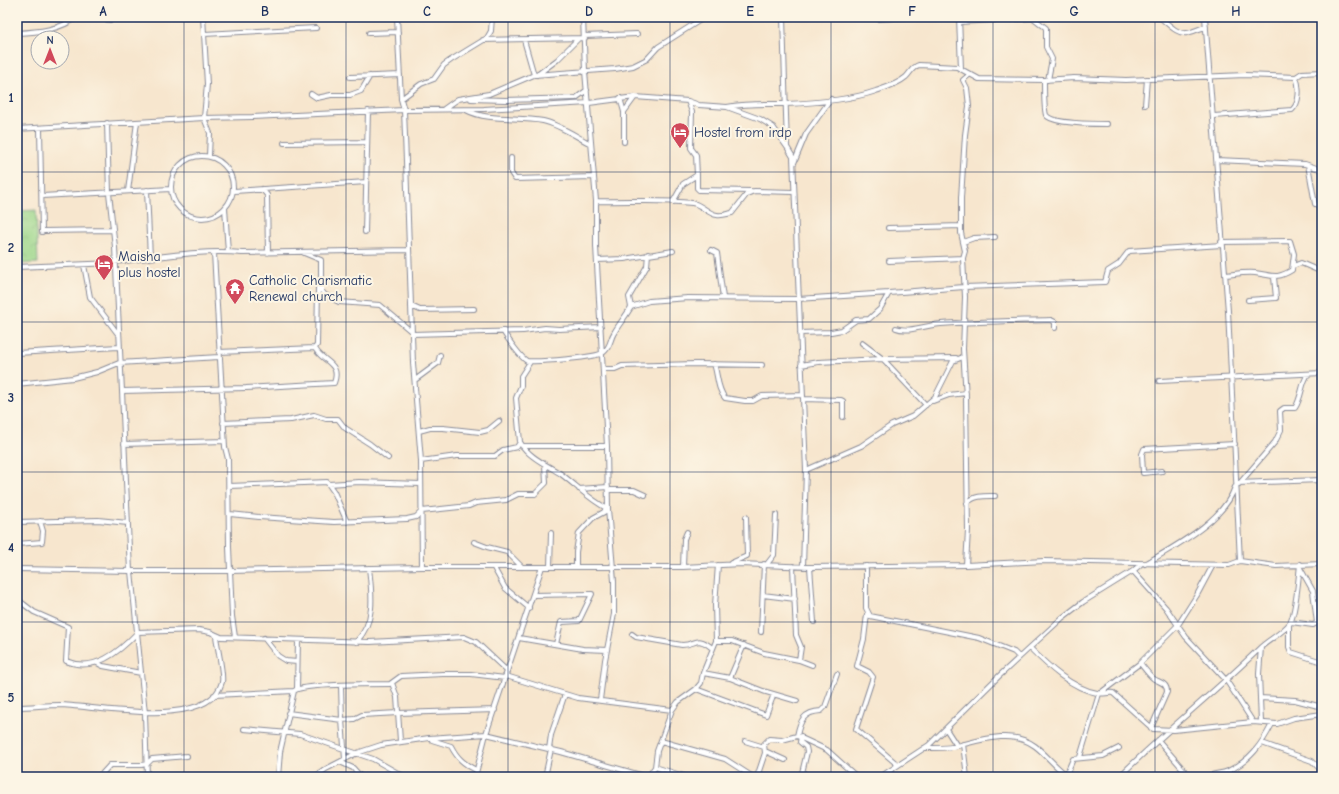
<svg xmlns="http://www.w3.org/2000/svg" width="1339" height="794" viewBox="0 0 1339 794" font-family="'Comic Neue',sans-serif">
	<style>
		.park { fill: url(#park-crowns); stroke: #5b8274 }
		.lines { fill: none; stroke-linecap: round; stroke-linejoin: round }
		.minor-casing { stroke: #898a96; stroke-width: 6 }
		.minor { stroke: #fff; stroke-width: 4 }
		.grid { fill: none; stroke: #1b2f5e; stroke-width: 1; stroke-opacity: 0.55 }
		.labels { text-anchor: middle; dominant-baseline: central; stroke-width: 4; stroke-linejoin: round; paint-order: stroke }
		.poi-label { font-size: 14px; fill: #1b2f5e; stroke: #fcf5e5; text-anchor: start }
		.neatline { fill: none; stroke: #1b2f5e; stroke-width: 1.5 }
		.grid-label { font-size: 13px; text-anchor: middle; font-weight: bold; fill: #1b2f5e }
	</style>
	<defs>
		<pattern id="park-crowns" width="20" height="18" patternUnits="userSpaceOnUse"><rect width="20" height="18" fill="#9bd68a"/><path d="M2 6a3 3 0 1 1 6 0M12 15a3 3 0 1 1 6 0" fill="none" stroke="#85b87a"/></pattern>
	</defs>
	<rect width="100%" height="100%" fill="#fcf5e5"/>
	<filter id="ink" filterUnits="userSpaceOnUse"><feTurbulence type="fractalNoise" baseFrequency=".025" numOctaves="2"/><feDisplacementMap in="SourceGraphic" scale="8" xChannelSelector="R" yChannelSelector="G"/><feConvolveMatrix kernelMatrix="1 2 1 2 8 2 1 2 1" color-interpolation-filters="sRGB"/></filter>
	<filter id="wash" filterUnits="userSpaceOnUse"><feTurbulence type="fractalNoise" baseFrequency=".012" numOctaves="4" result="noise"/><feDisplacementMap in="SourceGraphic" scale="16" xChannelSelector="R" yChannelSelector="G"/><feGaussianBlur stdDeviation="0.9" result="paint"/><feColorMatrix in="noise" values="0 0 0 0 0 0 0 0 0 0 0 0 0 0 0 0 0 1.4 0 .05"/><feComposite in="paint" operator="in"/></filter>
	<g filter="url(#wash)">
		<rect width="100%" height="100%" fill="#f7e6ce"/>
		<path class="park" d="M36 210 38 263 17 264V211Z"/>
	</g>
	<g filter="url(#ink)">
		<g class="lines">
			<defs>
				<path id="minor" d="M95 17 110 20 116 17
					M203 17 207 84 204 118 210 133 209 156
					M397 17 401 99 404 110 406 161 413 363 421 461 422 567
					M583 17 585 71 596 201V246L607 446 608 509 614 581V614L605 660 600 700
					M783 17 787 147 793 157 806 470 803 567
					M878 17 879 19 910 17
					M959 17 961 69
					M1032 17 1046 28V47L1052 59 1048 80
					M1159 17C1167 22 1177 35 1187 33 1193 32 1200 28 1206 27
					M1205 17 1228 311 1240 561
					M959 22 1033 18
					M17 33C38 32 60 30 77 17
					M369 33 398 32
					M204 34 316 28
					M584 36 637 34
					M483 40 585 38
					M1319 72 1322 77
					M534 75 615 69 633 66 647 59 658 47 705 17
					M537 75 557 60 578 39
					M350 77 400 75
					M1044 80C1044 87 1044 109 1046 115 1051 124 1097 124 1107 124
					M311 94 317 98 331 95H350L361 91 370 76
					M620 98 624 112V142
					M401 99 421 84 434 79 444 65 451 60 487 38 491 31 492 17
					M471 99 505 100 576 98 587 90
					M688 101 699 105 727 107 760 119 773 127 787 147
					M1145 105 1147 79
					M727 107C746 103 765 104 785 104 812 103 850 100 876 91 885 88 898 84 906 77 911 72 912 67 919 65L957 67 979 79 1044 80 1074 78 1126 80 1245 75 1296 77 1302 73 1322 72
					M444 109 458 99 489 94 534 75 524 40
					M466 110C489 122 518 116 543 121 558 124 577 137 591 144
					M624 112 635 97
					M1214 116 1292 110C1300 103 1300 87 1296 77
					M107 123 109 193 115 247 122 391 130 571
					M17 129 204 118 252 117 404 110 484 109 589 103 635 97 688 101 692 112 691 148 696 155 697 175 683 184 673 202
					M40 129 42 232
					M284 143 366 142
					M171 187a31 31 0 1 1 62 0a31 31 0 1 1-62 0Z
					M511 158V173L515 179 593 177
					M1217 160 1305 164 1322 170
					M794 163 806 134 831 99
					M1308 165 1315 204 1322 207
					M697 175V188L699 190 751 191
					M262 189 267 195 268 253
					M147 190 150 258
					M128 191 137 122
					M234 191 366 182
					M42 196 171 189
					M596 201C628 202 660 199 692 203 701 204 708 214 717 215 722 216 727 214 732 213L747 194 754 191 794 192
					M225 208 228 252
					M888 228 961 226
					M42 231 113 230
					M365 232 368 111
					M963 242 974 238 995 237
					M1221 242 1290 241 1294 254 1292 270C1276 280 1272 275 1255 273 1246 272 1235 274 1225 275
					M711 250 717 253 723 298
					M214 253 225 447 228 459 229 547 232 616 235 637
					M304 253 321 260V290L325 295 339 302 380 305 412 332
					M597 260 624 259 673 251
					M889 261 963 258
					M114 262C156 258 200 249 242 253L409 250
					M84 265 90 297 118 334
					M1293 266 1301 263 1322 272
					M17 267 114 263
					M1248 300 1276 298 1274 277
					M411 306 420 310 474 309
					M631 307 649 301 688 298 798 299 889 293
					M896 328C908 333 927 325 941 324 977 321 1014 321 1051 320L1055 322V328
					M503 331C507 338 521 358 527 361 539 362 597 358 604 352 611 346 610 339 614 333 619 324 626 316 631 307L629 297 647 266 648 254
					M800 333 831 332 842 330 856 320 869 319 880 309 889 293 964 287 1105 282 1108 271 1119 264 1129 251 1222 245
					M412 334 523 331 545 328 559 329 601 327
					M862 343 883 359 926 405
					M219 352 315 348 317 345 318 287 321 284
					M17 353 118 347
					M530 362 521 376V386L516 398 520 442C528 457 547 465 561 474 577 486 590 500 608 509
					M714 364C718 375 717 389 725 398L745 401H753L762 396 803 395
					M801 365 818 362 883 359 956 358
					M603 369H615L622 366 696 364 762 365
					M415 380 438 363 440 355
					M1159 381 1322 373
					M17 384 73 378 97 372 119 363 219 357
					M122 391 246 388 334 383C342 362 320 361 315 348
					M803 399 841 400 843 401V417
					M933 401 949 395 966 393
					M223 423 291 420 314 415 326 419H338L345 428 370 444 388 458
					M419 431 430 428H443L480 432 488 430 499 421
					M124 444 224 441
					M522 446H607
					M421 461 457 456H495L503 450 517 447 520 442
					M806 470 861 446 892 425 913 416 935 397 953 361 963 357
					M1162 471 1143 473 1142 454 1144 449 1235 444
					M1238 483 1322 480
					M329 484 359 482 421 484
					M1239 484 1275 442 1281 430 1280 411 1284 408H1295C1302 397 1301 384 1308 374
					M229 486 327 482 334 492 347 522
					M579 489 608 487
					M608 490H634L645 495
					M967 503C975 495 985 496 995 496
					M230 514 259 517 334 522 407 519 416 517 422 511 469 506 476 503 506 500 518 494H535L546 483 545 465
					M17 522 98 520 128 523
					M474 542 487 547 507 552 522 567
					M17 544 42 542 43 531 40 521
					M731 563 747 556 746 517
					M767 564 774 555 776 515
					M1145 564C1175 546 1224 521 1235 487
					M718 565 715 605 716 641 703 673 730 678 763 691 797 701
					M966 565 968 530 966 397 963 349 965 297 963 258 965 251 961 233V198L965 135 969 106 967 88 963 80 969 75
					M793 566 796 635 801 647 799 660
					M866 566V608L870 616 979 638 1014 652 1019 657
					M550 567 551 533
					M576 567V552L579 533 593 518 604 512 606 508
					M683 567 684 539 687 532
					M810 567 814 622
					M494 568 505 588 529 608
					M17 569 130 571H231L422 567H683L741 564 810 567 966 565 1044 561 1229 565 1240 561 1276 566 1322 564
					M131 571 145 713 147 777
					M1133 571 1166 608 1186 637 1226 680 1253 722
					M533 595 592 594 579 621 561 622 556 644
					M763 595 795 599
					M17 599 34 612 68 627 66 661C94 673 119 652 137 633
					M867 614 864 639 857 666 869 672 873 677 856 729 898 765
					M1291 622 1313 625 1317 623 1313 591 1300 568
					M1289 625V647L1291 652 1322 662
					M137 632 199 630 210 632 221 637 370 642 464 637 476 642 507 671
					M761 632 764 564
					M632 634 636 637 682 645C696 645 697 635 712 648
					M264 638 278 656 286 661 297 662
					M519 638 583 649 607 650
					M716 641H732L764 653 799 660 812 665
					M356 642C376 622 372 594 369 568
					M1030 648C1048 666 1071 688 1097 693 1103 695 1107 692 1113 693L1153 729 1174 730 1253 722 1277 724 1294 718 1322 714
					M97 663 103 666 141 673
					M1140 663C1144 668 1149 675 1154 679 1161 683 1167 683 1167 692L1151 728
					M506 676 578 698 672 710
					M730 678 744 645
					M392 683 397 697 400 741
					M297 688 298 641
					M696 689 766 715 774 694
					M214 695 294 691C302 684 375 684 390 684L401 676 443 674H471L505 678
					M1260 698 1295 700 1322 707
					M17 707C31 707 46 705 60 705 97 706 209 731 222 682 224 674 217 646 216 636
					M288 713 342 720 341 686
					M1261 722 1259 674 1261 647
					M244 729 300 734 373 759 405 777
					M946 729 957 746
					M797 736C800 720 804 712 821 711L825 707 837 674
					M801 736 800 742 806 747 807 752 801 777
					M432 740 451 746C457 758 464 764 476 770
					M1158 740 1190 777
					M661 741 725 759 753 777
					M745 741 764 747
					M1262 743 1312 761 1322 771
					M963 744 967 777
					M924 748C936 748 949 749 961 745 984 739 1013 730 1035 746 1047 755 1056 768 1069 777
					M549 749 551 735 565 694
					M765 751 785 760
					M1080 757 1099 694 1139 664 1178 625 1197 595 1213 565
					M345 759 342 720 354 719 362 715 398 713 495 710
					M340 762 353 768 361 777
					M655 767 687 777
					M99 777 110 765H141L147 764 152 759 187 756
					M278 777 280 752 294 691
					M315 777 326 769 357 753 381 745 429 738 486 734 561 752 647 777
					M475 777 486 734 542 567
					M545 777 551 749
					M648 777 655 767 657 751 672 710 678 702 696 689 701 683 703 673
					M757 777 765 753 764 744 769 739 782 740 797 736 827 750 857 777
					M880 777 929 745 998 677 1062 618 1083 602 1133 571 1141 564
					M1058 777 1066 775 1073 759 1103 756 1119 748
					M1119 777C1164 732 1214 693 1260 648 1268 640 1283 633 1290 623 1295 614 1299 575 1300 564
					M1207 777C1213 773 1221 774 1228 771 1250 761 1262 744 1272 724"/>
			</defs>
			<use href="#minor" class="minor-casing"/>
			<use href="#minor" class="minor"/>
		</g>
	</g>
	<path class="grid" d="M184 17V777M346 17V777M508 17V777M670 17V777M831 17V777M993 17V777M1155 17V777M17 172H1322M17 322H1322M17 472H1322M17 622H1322"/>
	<defs>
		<symbol id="hotel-pin" viewBox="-11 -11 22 30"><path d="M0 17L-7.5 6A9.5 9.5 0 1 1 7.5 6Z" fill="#d1495b" stroke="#fcf5e5"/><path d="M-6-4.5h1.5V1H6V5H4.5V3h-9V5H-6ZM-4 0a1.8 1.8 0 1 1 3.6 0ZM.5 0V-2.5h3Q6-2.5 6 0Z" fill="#fff"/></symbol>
		<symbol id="temple-pin" viewBox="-11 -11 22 30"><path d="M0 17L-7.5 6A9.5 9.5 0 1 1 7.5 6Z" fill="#d1495b" stroke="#fcf5e5"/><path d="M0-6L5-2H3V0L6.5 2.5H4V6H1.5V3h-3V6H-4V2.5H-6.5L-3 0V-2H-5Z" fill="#fff"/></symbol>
	</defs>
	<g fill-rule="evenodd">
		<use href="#hotel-pin" x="669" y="121" width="22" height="30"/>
		<use href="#hotel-pin" x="93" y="253" width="22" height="30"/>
		<use href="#temple-pin" x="224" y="277" width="22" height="30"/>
	</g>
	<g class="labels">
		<g class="poi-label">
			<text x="694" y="132">Hostel from irdp</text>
			<text x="118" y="256">Maisha<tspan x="118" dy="16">plus hostel</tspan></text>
			<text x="249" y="280">Catholic Charismatic<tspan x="249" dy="16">Renewal church</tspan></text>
		</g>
	</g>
	<rect width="1339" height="794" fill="none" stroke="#fcf5e5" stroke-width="44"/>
	<g transform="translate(50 50)"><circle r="19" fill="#fcf5e5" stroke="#a2a6af"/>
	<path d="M0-3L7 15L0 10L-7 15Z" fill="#d1495b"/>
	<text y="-6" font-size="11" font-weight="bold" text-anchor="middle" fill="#1b2f5e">N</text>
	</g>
	<rect x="22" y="22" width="1295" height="750" class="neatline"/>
	<g class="grid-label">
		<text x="103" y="16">A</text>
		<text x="265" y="16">B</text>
		<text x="427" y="16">C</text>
		<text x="589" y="16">D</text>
		<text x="750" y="16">E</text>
		<text x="912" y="16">F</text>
		<text x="1074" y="16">G</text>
		<text x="1236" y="16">H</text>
		<text x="11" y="102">1</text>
		<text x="11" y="252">2</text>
		<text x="11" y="402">3</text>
		<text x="11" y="552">4</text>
		<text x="11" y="702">5</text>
	</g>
</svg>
